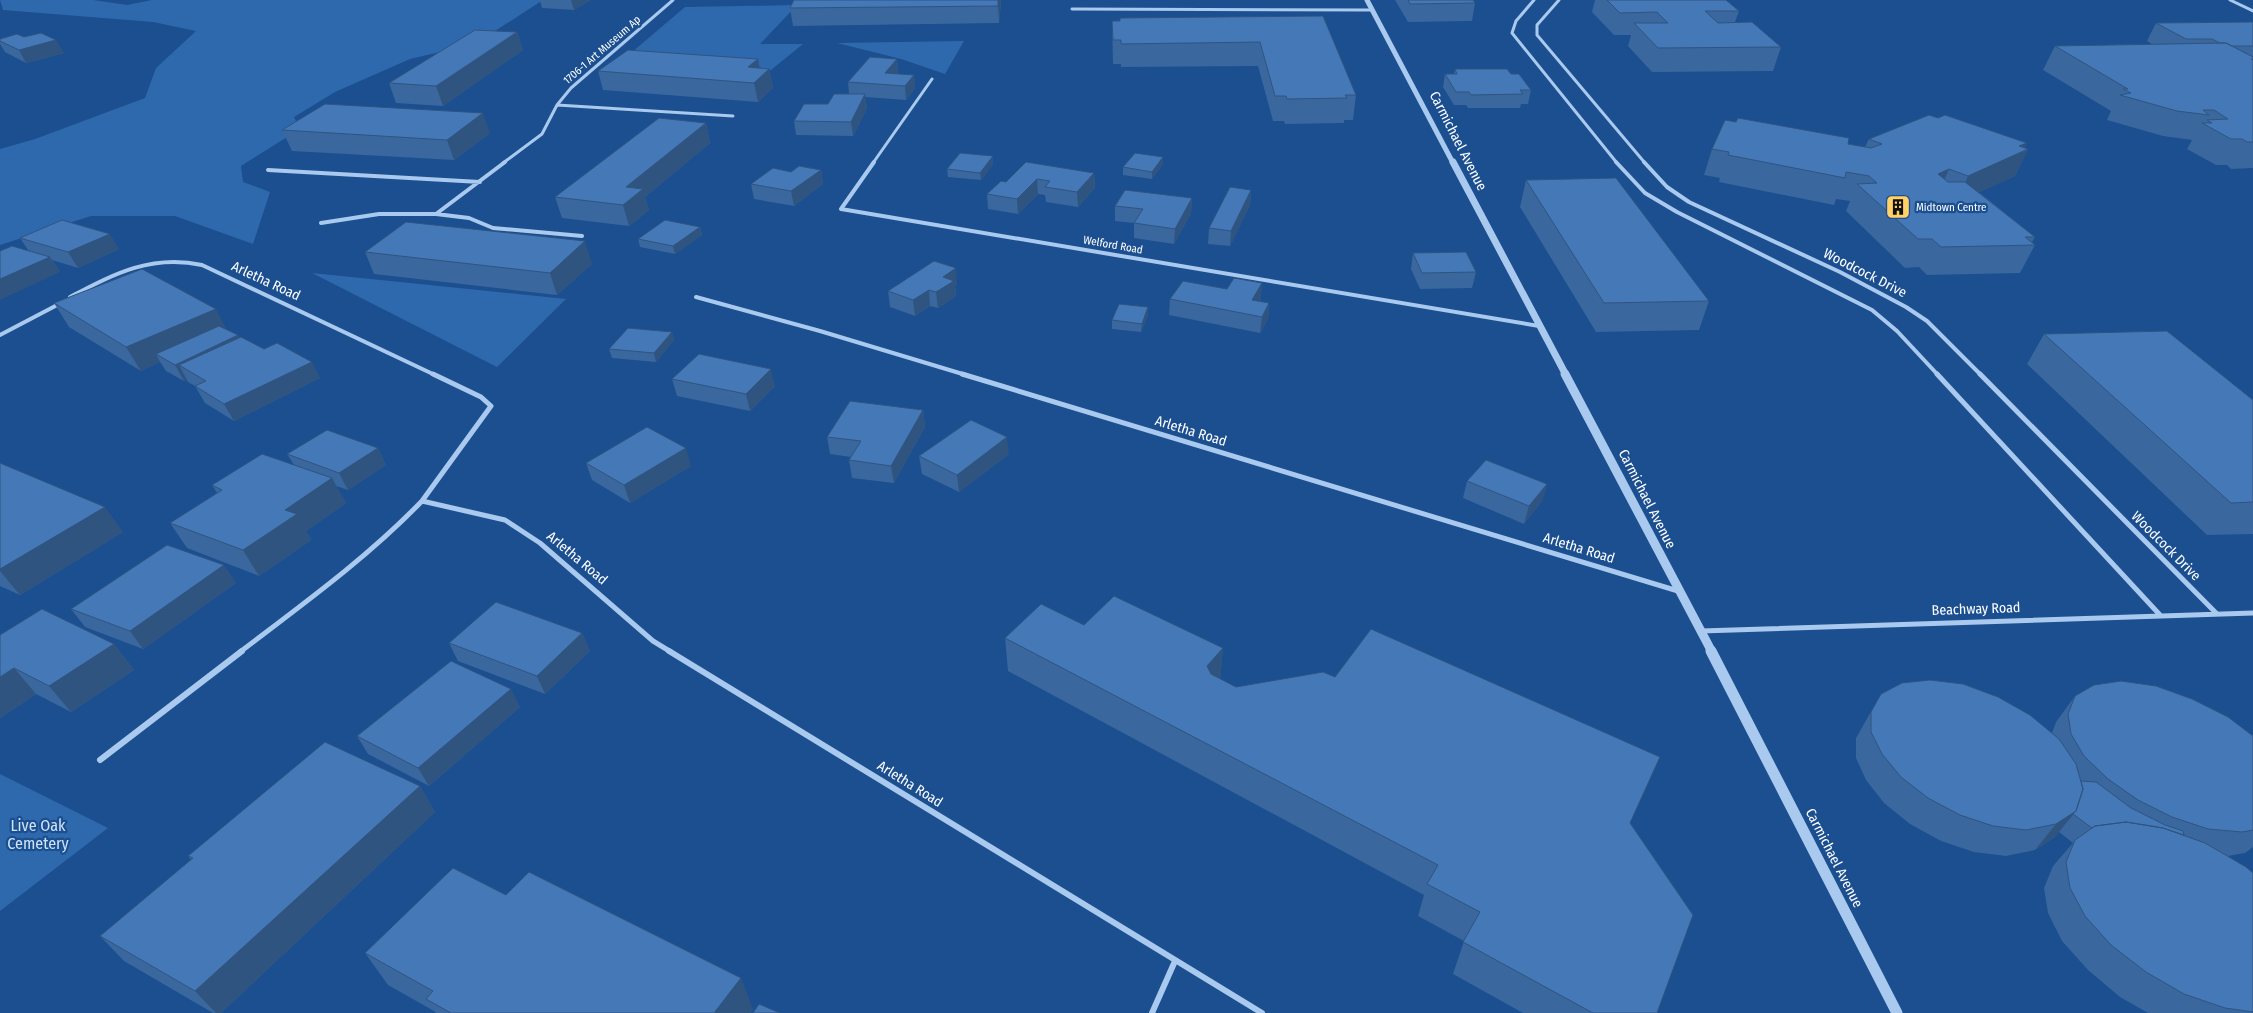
<svg xmlns="http://www.w3.org/2000/svg" width="2253" height="1013" viewBox="0 0 2253 1013" font-family="'Fira Sans Condensed',sans-serif">
	<style>
		.green { fill: #2e69ad }
		.lines { fill: none; stroke-linecap: round; stroke-linejoin: round }
		.minor-far3 { stroke: #a9c9ee; stroke-width: 3 }
		.minor-far2 { stroke: #a9c9ee; stroke-width: 4 }
		.minor-far1 { stroke: #a9c9ee; stroke-width: 5 }
		.minor { stroke: #a9c9ee; stroke-width: 6 }
		.tertiary-far3 { stroke: #a9c9ee; stroke-width: 5 }
		.tertiary-far2 { stroke: #a9c9ee; stroke-width: 7 }
		.tertiary-far1 { stroke: #a9c9ee; stroke-width: 9 }
		.tertiary { stroke: #a9c9ee; stroke-width: 11 }
		.wall { fill: #3a679d }
		.shaded-wall { fill: #305480 }
		.building { fill: #4478b7; stroke: #305480 }
		.labels { text-anchor: middle; dominant-baseline: central; stroke-width: 4.5; stroke-linejoin: round; paint-order: stroke }
		.far-street-label { font-size: 11px; fill: #fff; stroke: #1b4f8f }
		.far-poi-label { font-size: 11px; fill: #fff; stroke: #1b4f8f; text-anchor: start }
		.street-label { font-size: 14px; fill: #fff; stroke: #1b4f8f }
		.near-park-label { font-size: 16px; fill: #cfe3fa; stroke: #1b4f8f }
	</style>
	<rect width="100%" height="100%" fill="#1b4f8f"/>
	<path class="green" d="M0 0H93L127 5 152 0H543L475 44 410 59 335 92 294 117 300 129 241 166 243 182 270 192 253 244 175 216H91L0 245V149L35 139 145 98 156 68 196 31 153 22 3 10Z
		M797 5 760 44H803L771 70 731 61 618 64 685 7Z
		M964 41 945 74 901 59 837 43Z
		M312 273 566 299 497 367Z
		M0 774 108 828 0 911Z"/>
	<g class="lines">
		<path class="minor-far3" d="M1534 0 1516 21 1512 33 1617 163
			M1559 0 1537 25V35L1645 163
			M2230 0 2253 11
			M1072 9 1372 10
			M557 105 733 116
			M503 163 542 134 557 105 571 88 673 0
			M873 163 932 79"/>
		<path class="minor-far2" d="M874 162 841 209 1539 326
			M1616 162 1645 193 1677 212 1872 310 1897 331 1938 375
			M1644 162 1667 187 1689 202 1840 272 1906 307 1927 321 1981 375
			M268 170 480 182
			M436 214 505 162
			M321 223 379 214H436L469 218 493 228 582 236
			M70 297C114 274 151 254 202 265L435 375
			M696 297 820 331 966 375
			M0 335 61 303"/>
		<path class="minor-far1" d="M433 374 481 397 491 406 422 501 505 520 540 543 653 641 671 652
			M962 374 1678 591
			M1937 374 2160 615
			M1980 374 2217 614
			M1701 631 2253 613
			M240 652C303 604 367 558 422 501"/>
		<path class="minor" d="M669 651 1262 1013
			M100 760 242 651
			M1152 1013 1175 961"/>
		<path class="tertiary-far3" d="M1367 0 1453 163"/>
		<path class="tertiary-far2" d="M1453 162 1566 375"/>
		<path class="tertiary-far1" d="M1565 374 1712 652"/>
		<path class="tertiary" d="M1711 651 1897 1013"/>
	</g>
	<path class="wall" d="M540 0H591L574 10 542 8Z
		M794 0H1001V3L999 23 793 26 790 8Z
		M1395 0H1473L1475 3 1472 21 1408 22Z
		M1595 0H1726L1739 11 1735 22 1781 47 1773 71 1652 72 1628 46 1631 35H1614L1592 12Z
		M1323 16 1356 95 1353 120H1344V123L1285 124 1284 121H1273L1258 66 1121 67V64H1113L1112 21Z
		M2253 22V168L2231 169 2227 165H2216L2187 149 2192 140 2163 136 2107 120 2111 111 2043 70 2055 46 2152 44 2147 41 2156 23Z
		M517 32 523 50 443 106 396 103 389 83Z
		M24 37 64 53 26 63 5 52 0 44V39Z
		M758 59 760 68 769 69 773 88 758 102 603 90 598 71Z
		M897 59 898 72 897 74 914 75 915 88 906 100 865 97 867 108 853 136 796 135 794 121 849 94 848 82Z
		M1455 69 1511 74 1531 90 1528 104H1521L1520 108H1468L1466 105H1454L1443 87 1445 74H1454Z
		M706 123 710 143 645 197 649 210 629 226 562 218 555 197Z
		M282 130 490 133 454 160 292 151Z
		M1869 139 2024 148 2028 149 2015 176 1979 192 2035 237 2032 242 2035 245 2020 273 1927 275 1919 267 1905 268 1846 211 1850 201 1836 199 1834 205 1719 182 1720 178 1704 175 1712 149 1848 144 1865 147Z
		M1163 157V164L1152 179 1123 175V167Z
		M993 164 981 180 948 177 947 169Z
		M821 170 823 184 794 206 754 199 751 184 791 172Z
		M1094 173 1095 188 1078 207 1046 202 1045 195 1038 194 1018 214 988 209 987 194 1006 182Z
		M1526 180 1709 301 1699 330 1596 332 1520 207Z
		M1251 190 1250 205 1230 246 1208 244 1209 228Z
		M1192 198 1191 213 1174 244 1134 238V223L1115 221V206Z
		M700 227 702 235 675 254 640 247 638 239Z
		M20 238 119 249 78 268 52 260 60 272 28 250Z
		M365 252 592 264 557 295 374 274Z
		M1413 253 1476 272 1472 288 1420 289 1411 269Z
		M957 284 955 286 956 296 938 308 930 306 915 316 890 307 888 291Z
		M1170 299H1261L1260 301 1269 303 1268 319 1260 333 1169 315Z
		M54 303 227 330 238 335 239 338 264 349 320 378 234 421 205 403 195 386 188 382 187 380 184 381 166 371 160 362 141 371 69 327Z
		M1148 307V315L1141 332 1112 329V320Z
		M672 332 674 340 656 362 612 358 609 349Z
		M2044 334 2253 400V534L2207 535 2027 364Z
		M672 379 775 386 750 411 677 396Z
		M923 410 925 427 894 483 852 478 849 460 851 457 830 454 827 437Z
		M378 448 386 465 348 490 336 486 346 503 306 531 311 540 259 576 187 548 170 523 217 493 212 485 294 465 287 454Z
		M1009 454 959 492 922 474 919 456Z
		M0 463 123 532 20 595 0 586Z
		M586 463 691 466 630 503 592 480Z
		M1467 481 1547 484 1542 501 1524 524 1463 498Z
		M236 583 143 649 85 627 71 609Z
		M582 633 590 651 545 694 458 661 449 643Z
		M0 635 114 644 134 670 71 712 36 694 0 718Z
		M1005 638 1223 648 1220 679 1236 687 1631 823 1657 1013H1523L1453 974 1464 941 1418 916 1424 895 1008 671Z
		M1881 694 2052 733 2056 722 2075 696 2253 736V847L2245 853 2228 856 2253 873V1013H2148L2120 997 2088 970 2062 941 2048 913 2044 888 2053 866 2073 843 2059 832 2055 837 2035 850 2006 856 1974 852 1941 841 1910 824 1884 803 1866 780 1856 758V738Z
		M520 707 429 786 368 754 357 736Z
		M420 786 435 812 221 1013H213L124 961 100 936 191 860 188 856Z
		M506 895 753 1009 750 1013H436L434 1011 388 985 365 953Z"/>
	<path class="shaded-wall" d="M571 0H591L574 10Z
		M998 0H1001V3L999 23 998 6Z
		M517 32 523 50 443 106 436 86Z
		M56 40 64 53 26 63 19 50Z
		M758 59 761 76 769 69 773 88 758 102 754 83 748 67Z
		M897 59 898 72 888 85 885 73Z
		M914 75 915 88 906 100 905 86Z
		M865 94 867 108 853 136 851 122Z
		M483 113 490 133 454 160 447 140Z
		M706 123 710 143 645 197 649 210 629 226 623 205 626 187Z
		M2027 143 2023 152 2028 149 2015 176 1956 203 1968 176 2019 146Z
		M993 156V164L981 180 980 173Z
		M1163 157V164L1152 179V172Z
		M1949 169 1937 196 1938 174Z
		M821 170 823 184 794 206 791 191Z
		M1094 173 1095 188 1078 207 1077 192Z
		M1037 179 1038 194 1018 214 1017 199Z
		M1251 190 1250 205 1230 246 1231 231Z
		M1192 198 1191 213 1174 244 1175 229Z
		M700 227 702 235 675 254 673 246Z
		M110 234 119 249 78 268 68 252Z
		M585 241 592 264 557 295 550 273Z
		M50 257 60 272 0 300V279Z
		M956 268 957 284 955 286 956 296 938 308 936 292 943 277Z
		M1262 283 1261 299 1251 316 1252 300Z
		M929 290 930 306 915 316 913 300Z
		M1269 303 1268 319 1260 333 1262 317Z
		M1148 307V315L1141 332 1142 324Z
		M216 309 228 332 156 354 160 362 141 371 126 347Z
		M672 332 674 340 656 362 654 353Z
		M238 335 247 352 179 365 187 380 184 381 175 365Z
		M312 362 320 378 234 421 224 404Z
		M771 369 775 386 750 411 746 394Z
		M923 410 925 427 894 483 891 466Z
		M1007 437 1009 454 959 492 957 475Z
		M378 448 386 465 348 490 339 473Z
		M686 448 691 466 630 503 624 485Z
		M332 478 346 503 306 531 311 540 259 576 243 550 285 510Z
		M1547 484 1542 501 1524 524 1529 506Z
		M105 507 123 532 20 595 0 571V569Z
		M224 565 236 583 143 649 130 631Z
		M582 633 590 651 545 694 537 676Z
		M114 644 134 670 71 712 49 686Z
		M1223 648 1220 681 1205 699 1207 666Z
		M14 668 36 694 0 718V677Z
		M511 689 520 707 429 786 418 768Z
		M420 786 435 812 221 1013H216L195 991Z
		M2076 811 2055 837 2035 850 2056 824Z
		M741 978 753 1009 750 1013H714Z"/>
	<path class="building" d="M794 0H998V6L790 8Z
		M1408 0H1473L1475 3 1410 4Z
		M1607 0H1726L1739 11H1705L1718 23 1752 22 1781 47 1658 48 1634 23H1668L1657 12 1620 13Z
		M1323 16 1356 95H1345L1347 98 1287 99 1286 96H1275L1260 42 1121 44V40H1113L1112 21H1120V18Z
		M2253 22V46H2232L2226 43H2220L2212 39H2186L2156 23Z
		M475 30 517 32 436 86 389 83Z
		M41 33 56 40 19 50 0 41V39L17 34 24 37Z
		M2226 43 2253 57V59H2251L2253 60V142H2247L2242 139H2231L2202 123H2212L2207 120 2228 119 2214 110H2203L2209 115 2177 111 2120 95 2131 93 2123 89H2128L2055 46Z
		M628 50 758 59 748 67 769 69 754 83 598 71Z
		M870 57 897 59 885 73 914 75 905 86 848 82Z
		M1455 69H1507L1511 74H1519L1531 90H1520L1523 94 1471 95 1469 92H1456L1445 74H1457Z
		M834 94H865L851 122 794 121 804 104H828Z
		M325 104 483 113 447 140 282 130Z
		M1929 115 1938 118 1945 115 2027 143 2019 146 2028 149 1968 176 1949 169 1938 174 1948 182H1965L2035 237H2025L2035 245 1941 247 1932 239H1918L1857 184 1877 183 1869 176 1846 172 1845 178 1728 155 1729 152 1712 149 1725 120 1736 122 1738 118 1849 138 1848 144 1871 148 1882 144 1869 139Z
		M659 118 706 123 626 187 643 189 623 205 555 197Z
		M960 153 993 156 980 173 947 169Z
		M1135 153 1163 157 1152 172 1123 167Z
		M1026 162 1094 173 1077 192 1045 187 1050 181 1037 179 1017 199 987 194 1001 181 1006 182Z
		M799 166 821 170 791 191 751 184 773 168 791 172Z
		M1616 178 1709 301 1604 303 1526 180Z
		M1230 187 1251 190 1231 231 1209 228Z
		M1125 190 1192 198 1175 229 1134 223 1143 209 1115 206Z
		M62 220 110 234 68 252 20 238Z
		M665 220 700 227 673 246 638 239Z
		M406 222 585 241 550 273 365 252Z
		M12 246 50 257 0 279V251Z
		M1466 252 1476 272 1422 273 1413 253Z
		M934 261 956 268 943 277 954 281 936 292 929 290 913 300 888 291Z
		M142 269 216 309 126 347 54 303Z
		M1234 278 1262 283 1252 300 1269 303 1262 317 1170 299 1183 281 1227 289Z
		M1119 304 1148 307 1142 324 1112 320Z
		M219 326 238 335 175 365 156 354Z
		M628 328 672 332 654 353 609 349Z
		M2167 331 2253 400V502L2231 503 2044 334Z
		M241 337 264 349 277 343 312 362 224 404 195 386 206 381 179 365Z
		M699 354 771 369 746 394 672 379Z
		M850 401 923 410 891 466 849 460 861 441 827 437Z
		M971 420 1007 437 957 475 919 456Z
		M647 427 686 448 624 485 586 463Z
		M327 430 378 448 339 473 287 454Z
		M262 454 332 478 285 510 297 514 243 550 170 523 222 490 212 485Z
		M1486 460 1547 484 1529 506 1467 481Z
		M0 463 105 507 0 569Z
		M167 545 224 565 130 631 71 609Z
		M1114 596 1223 648 1207 666 1211 674 1236 687 1323 672 1335 677 1371 629 1660 757 1630 823 1693 915 1657 1013H1593L1463 942 1480 912 1427 884 1438 865 1005 638 1041 604 1084 625Z
		M496 602 582 633 537 676 449 643Z
		M42 609 114 644 49 686 14 668 0 677V635Z
		M451 661 511 689 418 768 357 736Z
		M1930 680 1963 684 1998 697 2030 715 2059 739 2076 764 2083 789 2076 811 2056 824 2026 830 1993 826 1960 815 1928 798 1901 777 1882 754 1871 732V712L1881 694 1902 683Z
		M2121 681 2156 686 2192 699 2228 717 2253 736V830L2242 832 2208 829 2172 817 2138 800 2108 779 2084 756 2071 734 2068 714 2075 696 2094 685Z
		M325 742 420 786 195 991 100 936 193 858 188 856Z
		M2081 781 2096 782 2131 808 2165 825 2183 831 2184 835 2163 828 2126 822 2095 826 2092 828 2073 814 2076 811 2083 789Z
		M2126 822 2163 828 2205 843 2246 867 2253 873V1012L2225 1008 2184 994 2146 972 2111 945 2085 916 2070 888 2066 862 2075 840 2095 826Z
		M453 868 506 895 529 872 741 978 714 1013H451L426 999 433 991 365 953Z
		M759 1004 780 1013H753Z"/>
	<defs>
		<symbol id="building-square" viewBox="-11 -11 22 22"><rect x="-9" y="-9" width="18" height="18" rx="4" fill="#ffd166" stroke="#1b4f8f"/><path d="M-4-6H4V6H1V3H-1V6H-4ZM-2.5-4.3h1.7v1.8h-1.7ZM.8-4.3h1.7v1.8H.8ZM-2.5-1h1.7V.8h-1.7ZM.8-1h1.7V.8H.8Z" fill="#111"/></symbol>
	</defs>
	<g fill-rule="evenodd">
		<use href="#building-square" x="1884" y="193" width="28" height="28"/>
	</g>
	<g class="labels">
		<g class="far-street-label">
			<text transform="translate(602 50) rotate(-41)">1706-1 Art Museum Ap</text>
			<text transform="translate(1113 245) rotate(10)">Welford Road</text>
		</g>
		<g class="far-poi-label">
			<text x="1916" y="207">Midtown Centre</text>
		</g>
		<g class="street-label">
			<text transform="translate(1458 141) rotate(63)">Carmichael Avenue</text>
			<text transform="translate(1865 273) rotate(27)">Woodcock Drive</text>
			<text transform="translate(266 281) rotate(25)">Arletha Road</text>
			<text transform="translate(1191 431) rotate(17)">Arletha Road</text>
			<text transform="translate(1647 499) rotate(63)">Carmichael Avenue</text>
			<text transform="translate(2166 546) rotate(45)">Woodcock Drive</text>
			<text transform="translate(1579 548) rotate(17)">Arletha Road</text>
			<text transform="translate(577 558) rotate(40)">Arletha Road</text>
			<text transform="translate(1976 609) rotate(-2)">Beachway Road</text>
			<text transform="translate(910 784) rotate(32)">Arletha Road</text>
			<text transform="translate(1834 858) rotate(63)">Carmichael Avenue</text>
		</g>
		<g class="near-park-label">
			<text x="38" y="825">Live Oak<tspan x="38" dy="18">Cemetery</tspan></text>
		</g>
	</g>
</svg>
